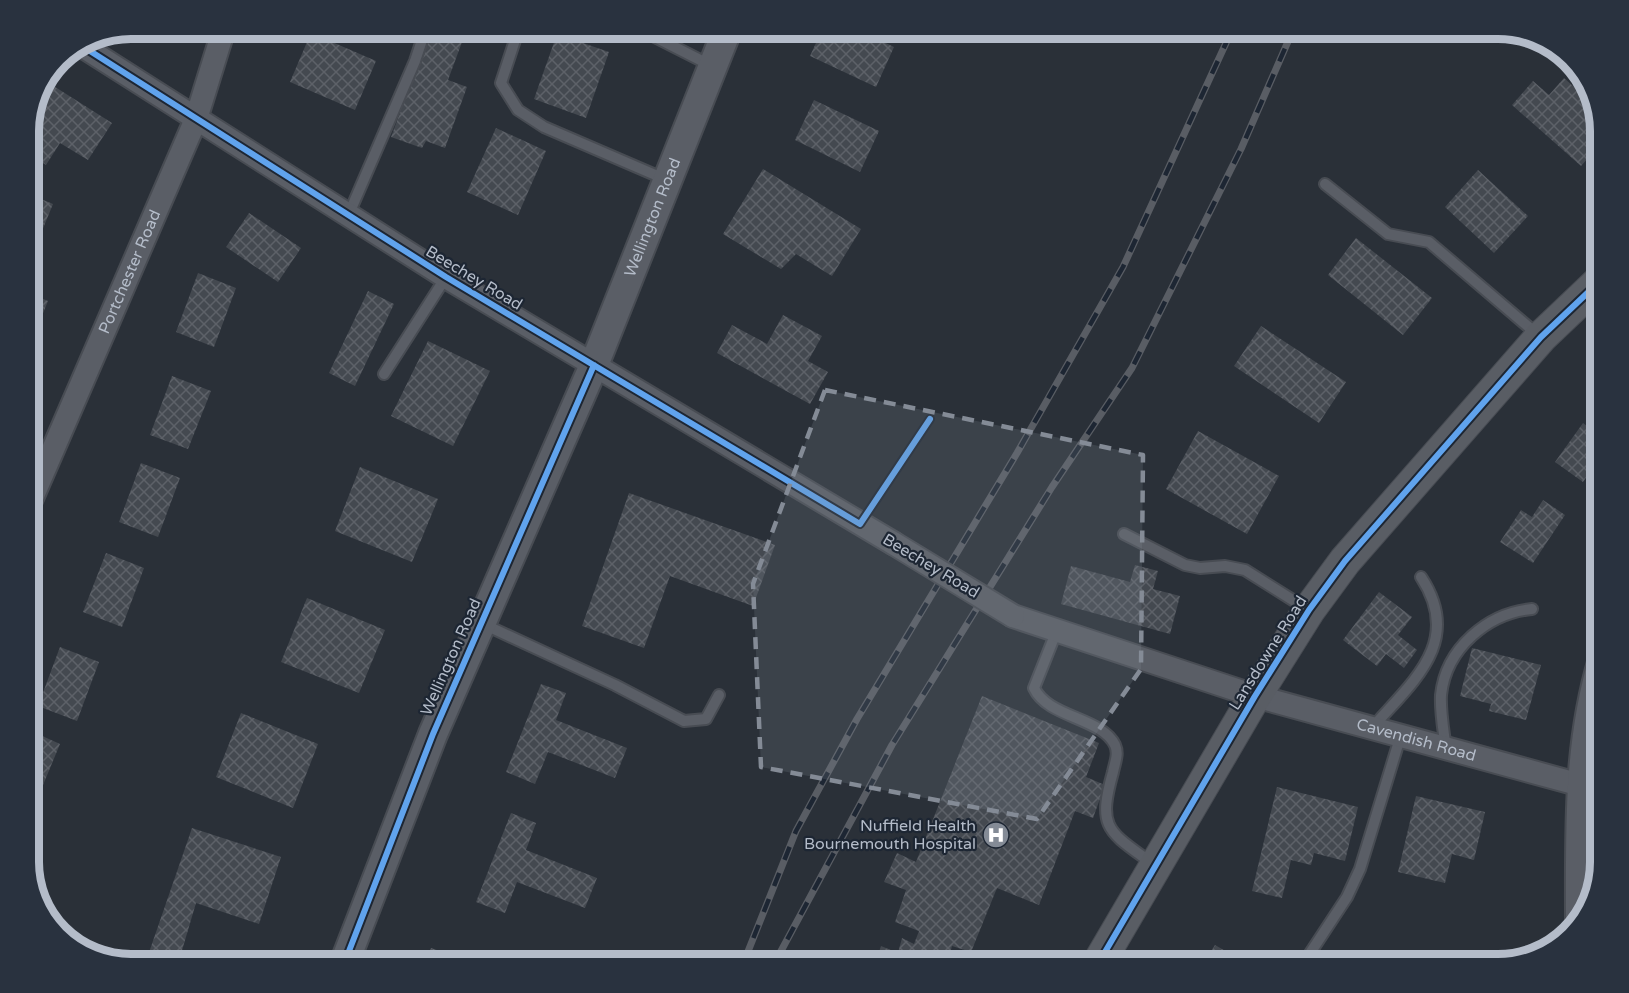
<svg xmlns="http://www.w3.org/2000/svg" width="1629" height="993" viewBox="0 0 1629 993" font-family="'Varela Round',sans-serif">
	<style>
		.building { fill: url(#building-cross-hatch) }
		.lines { fill: none; stroke-linecap: round; stroke-linejoin: round }
		.service-casing { stroke: #484c53; stroke-width: 14 }
		.minor-casing { stroke: #484c53; stroke-width: 26 }
		.tertiary-casing { stroke: #484c53; stroke-width: 32 }
		.secondary-casing { stroke: #484c53; stroke-width: 34 }
		.path { stroke: #5d636a; stroke-width: 4; stroke-dasharray: 4.5 4.5; stroke-linecap: butt }
		.service { stroke: #5a5e66; stroke-width: 10 }
		.minor { stroke: #5a5e66; stroke-width: 22 }
		.tertiary { stroke: #5a5e66; stroke-width: 28 }
		.secondary { stroke: #595d64; stroke-width: 32 }
		.rail-casing { stroke: #595d64; stroke-width: 7 }
		.rail { stroke: #1d2633; stroke-width: 4.5; stroke-dasharray: 14; stroke-linecap: butt }
		.minor-bridge-casing { stroke: #484c53; stroke-width: 26; stroke-linecap: butt }
		.minor-bridge { stroke: #5a5e66; stroke-width: 22 }
		.cycleway-casing { stroke: #1d2633; stroke-width: 10 }
		.cycleway { stroke: #60a3ed; stroke-width: 6 }
		.marked { fill: #848b96; fill-opacity: 0.2; stroke: #848b96; stroke-width: 4.5; stroke-dasharray: 12 8; stroke-linejoin: round }
		.labels { text-anchor: middle; dominant-baseline: central; stroke-width: 4.5; stroke-linejoin: round; paint-order: stroke }
		.street-label { font-size: 16px; fill: #b4bcc9; stroke: #1d2633 }
		.poi-label { font-size: 16px; fill: #b4bcc9; stroke: #1d2633; text-anchor: end }
		.rim { fill: none; stroke: #b4bcc9; stroke-width: 8 }
	</style>
	<defs>
		<pattern id="building-cross-hatch" width="8" height="8" patternUnits="userSpaceOnUse" patternTransform="scale(1.5)"><rect width="8" height="8" fill="#444950"/><path d="M0 0l8 8M0 8l8-8" fill="none" stroke="#5d6168"/></pattern>
	</defs>
	<rect width="100%" height="100%" fill="#2a3038"/>
	<path class="building" d="M821 32H863L894 47 876 87 810 56Z
		M429 34H465L448 80 467 87 445 148 426 141 422 148 391 137Z
		M557 34 609 52 586 118 534 99Z
		M310 35H316L376 61 355 110 290 82Z
		M1564 78 1594 105 1600 124 1595 133 1600 138V145L1581 166 1512 105 1533 81 1549 95Z
		M52 85 112 123 88 160 60 143 46 165 29 154V124Z
		M814 100 879 131 860 172 795 140Z
		M496 128 546 151 518 215 467 192Z
		M763 169 861 229 832 276 796 254 781 269 723 234Z
		M1478 170 1528 216 1494 253 1445 207Z
		M29 194 53 204 33 253 29 252Z
		M249 213 301 248 278 282 226 247Z
		M1356 238 1432 298 1403 335 1328 275Z
		M198 273 236 288 214 347 176 332Z
		M368 291 394 304 355 386 329 373Z
		M29 293 48 301 29 348Z
		M783 315 822 336 808 361 828 372 810 404 717 353 732 325 767 344Z
		M1261 326 1346 382 1319 423 1234 366Z
		M428 341 490 371 453 446 391 416Z
		M172 376 211 391 188 449 150 435Z
		M1583 423 1600 436V457L1583 482 1555 462Z
		M1198 431 1279 476 1247 534 1166 489Z
		M141 463 180 478 158 537 119 522Z
		M360 467 438 499 412 562 335 531Z
		M629 493 775 545 753 606 670 576 644 648 582 626Z
		M1543 500 1565 515 1533 563 1500 542 1521 510 1532 517Z
		M106 553 144 568 122 627 83 612Z
		M1135 565 1158 571 1153 589 1180 596 1170 634 1061 604 1071 566 1130 582Z
		M1379 592 1412 617 1398 635 1417 650 1404 668 1386 654 1377 666 1343 640Z
		M307 598 385 630 359 693 281 662Z
		M60 647 99 662 77 721 38 706Z
		M1472 648 1541 665 1526 720 1489 711 1491 704 1460 696Z
		M541 684 566 693 556 720 627 748 615 778 548 752 535 784 506 772Z
		M982 696 1099 743 1086 777 1105 785 1093 818 1075 811 1039 905 997 888 971 952 952 946 948 961 958 964H875L881 946 898 953 902 938 914 944 919 931 895 922 906 890 884 882 897 853 916 862Z
		M241 713 318 744 293 808 216 777Z
		M29 730 60 744 36 802 29 799Z
		M1277 787 1358 807 1345 861 1314 853 1311 865 1291 860 1282 898 1252 891Z
		M1416 796 1485 812 1474 860 1452 854 1445 883 1398 872Z
		M511 813 536 823 526 850 597 878 585 908 517 882 505 913 476 902Z
		M192 828 281 857 259 924 196 903 178 964H145Z
		M1215 945 1248 964H1203Z
		M431 948 478 964H425Z"/>
	<g class="lines">
		<defs>
			<path id="service" d="M647 33 712 66
				M517 34 501 83 518 110 544 127 667 180
				M1325 184 1388 234 1429 242 1538 335
				M348 216 415 61 424 34
				M384 374 446 277
				M1124 534 1185 565 1200 568 1225 566 1245 570 1307 609
				M481 623 615 685 684 721 706 719 719 695
				M1057 630 1034 688C1048 718 1101 717 1115 745 1119 754 1115 762 1113 772 1097 829 1108 831 1153 864
				M1371 729C1412 682 1464 642 1421 577
				M1446 750C1444 732 1440 713 1441 695 1446 648 1488 613 1532 609
				M207 963 210 964
				M1303 964 1347 897 1360 869 1400 738"/>
			<g id="minor">
				<path d="M79 44 446 277 893 543"/>
				<path id="s1" d="M29 505 196 119 222 35"/>
				<path id="s2" d="M1013 616 1255 696 1577 784"/>
				<path d="M1577 923C1577 834 1574 746 1600 659"/>
			</g>
			<g id="tertiary">
				<path id="s3" d="M344 964 433 734 594 365 726 33"/>
			</g>
			<path id="secondary" d="M1098 964 1255 696 1309 610 1345 561 1541 337 1600 281"/>
		</defs>
		<use href="#service" class="service-casing"/>
		<use href="#minor" class="minor-casing"/>
		<use href="#tertiary" class="tertiary-casing"/>
		<use href="#secondary" class="secondary-casing"/>
		<path class="path" d="M874 503 930 419"/>
		<use href="#service" class="service"/>
		<use href="#minor" class="minor"/>
		<use href="#tertiary" class="tertiary"/>
		<use href="#secondary" class="secondary"/>
		<defs>
			<path id="rail" d="M743 964 796 831 857 719 1017 453 1123 267 1232 30
				M774 964 892 745 1052 487 1132 368 1241 149 1293 30"/>
		</defs>
		<use href="#rail" class="rail-casing"/>
		<use href="#rail" class="rail"/>
		<defs>
			<path id="minor-bridge" d="M893 543 1013 616"/>
		</defs>
		<use href="#minor-bridge" class="minor-bridge-casing"/>
		<use href="#minor-bridge" class="minor-bridge"/>
		<defs>
			<path id="cycleway" d="M79 44 446 277 860 524 930 419
				M344 964 433 734 594 365
				M1098 964 1255 696 1309 610 1345 561 1541 337 1600 281"/>
		</defs>
		<use href="#cycleway" class="cycleway-casing"/>
		<use href="#cycleway" class="cycleway"/>
	</g>
	<path class="marked" d="M825 390 1143 455 1141 669 1037 819 761 767 753 584Z"/>
	<defs>
		<symbol id="hospital-disc" viewBox="-11 -11 22 22"><circle r="9.5" fill="#848b96" stroke="#1d2633"/><path d="M-5-5h3v3.5h4V-5h3V5h-3V1.5h-4V5h-3Z" fill="#fff"/></symbol>
	</defs>
	<g fill-rule="evenodd">
		<use href="#hospital-disc" x="981" y="820" width="30" height="30"/>
	</g>
	<g class="labels">
		<g class="street-label">
			<text stroke="none"><textPath href="#s3" startOffset="808">Wellington Road</textPath></text>
			<text stroke="none"><textPath href="#s1" startOffset="254">Portchester Road</textPath></text>
			<text transform="translate(474 278) rotate(31)">Beechey Road</text>
			<text transform="translate(931 566) rotate(31)">Beechey Road</text>
			<text transform="translate(1268 653) rotate(-58)">Lansdowne Road</text>
			<text transform="translate(451 657) rotate(-66)">Wellington Road</text>
			<text stroke="none"><textPath href="#s2" startOffset="422">Cavendish Road</textPath></text>
		</g>
		<g class="poi-label">
			<text x="976" y="826">Nuffield Health<tspan x="976" dy="18">Bournemouth Hospital</tspan></text>
		</g>
	</g>
	<path d="M0 0H1629V993H0ZM131 39H1498A92 92 0 0 1 1590 131V862A92 92 0 0 1 1498 954H131A92 92 0 0 1 39 862V131A92 92 0 0 1 131 39Z" fill="#29323f" fill-rule="evenodd"/>
	<path class="rim" d="M131 39H1498A92 92 0 0 1 1590 131V862A92 92 0 0 1 1498 954H131A92 92 0 0 1 39 862V131A92 92 0 0 1 131 39Z"/>
</svg>
